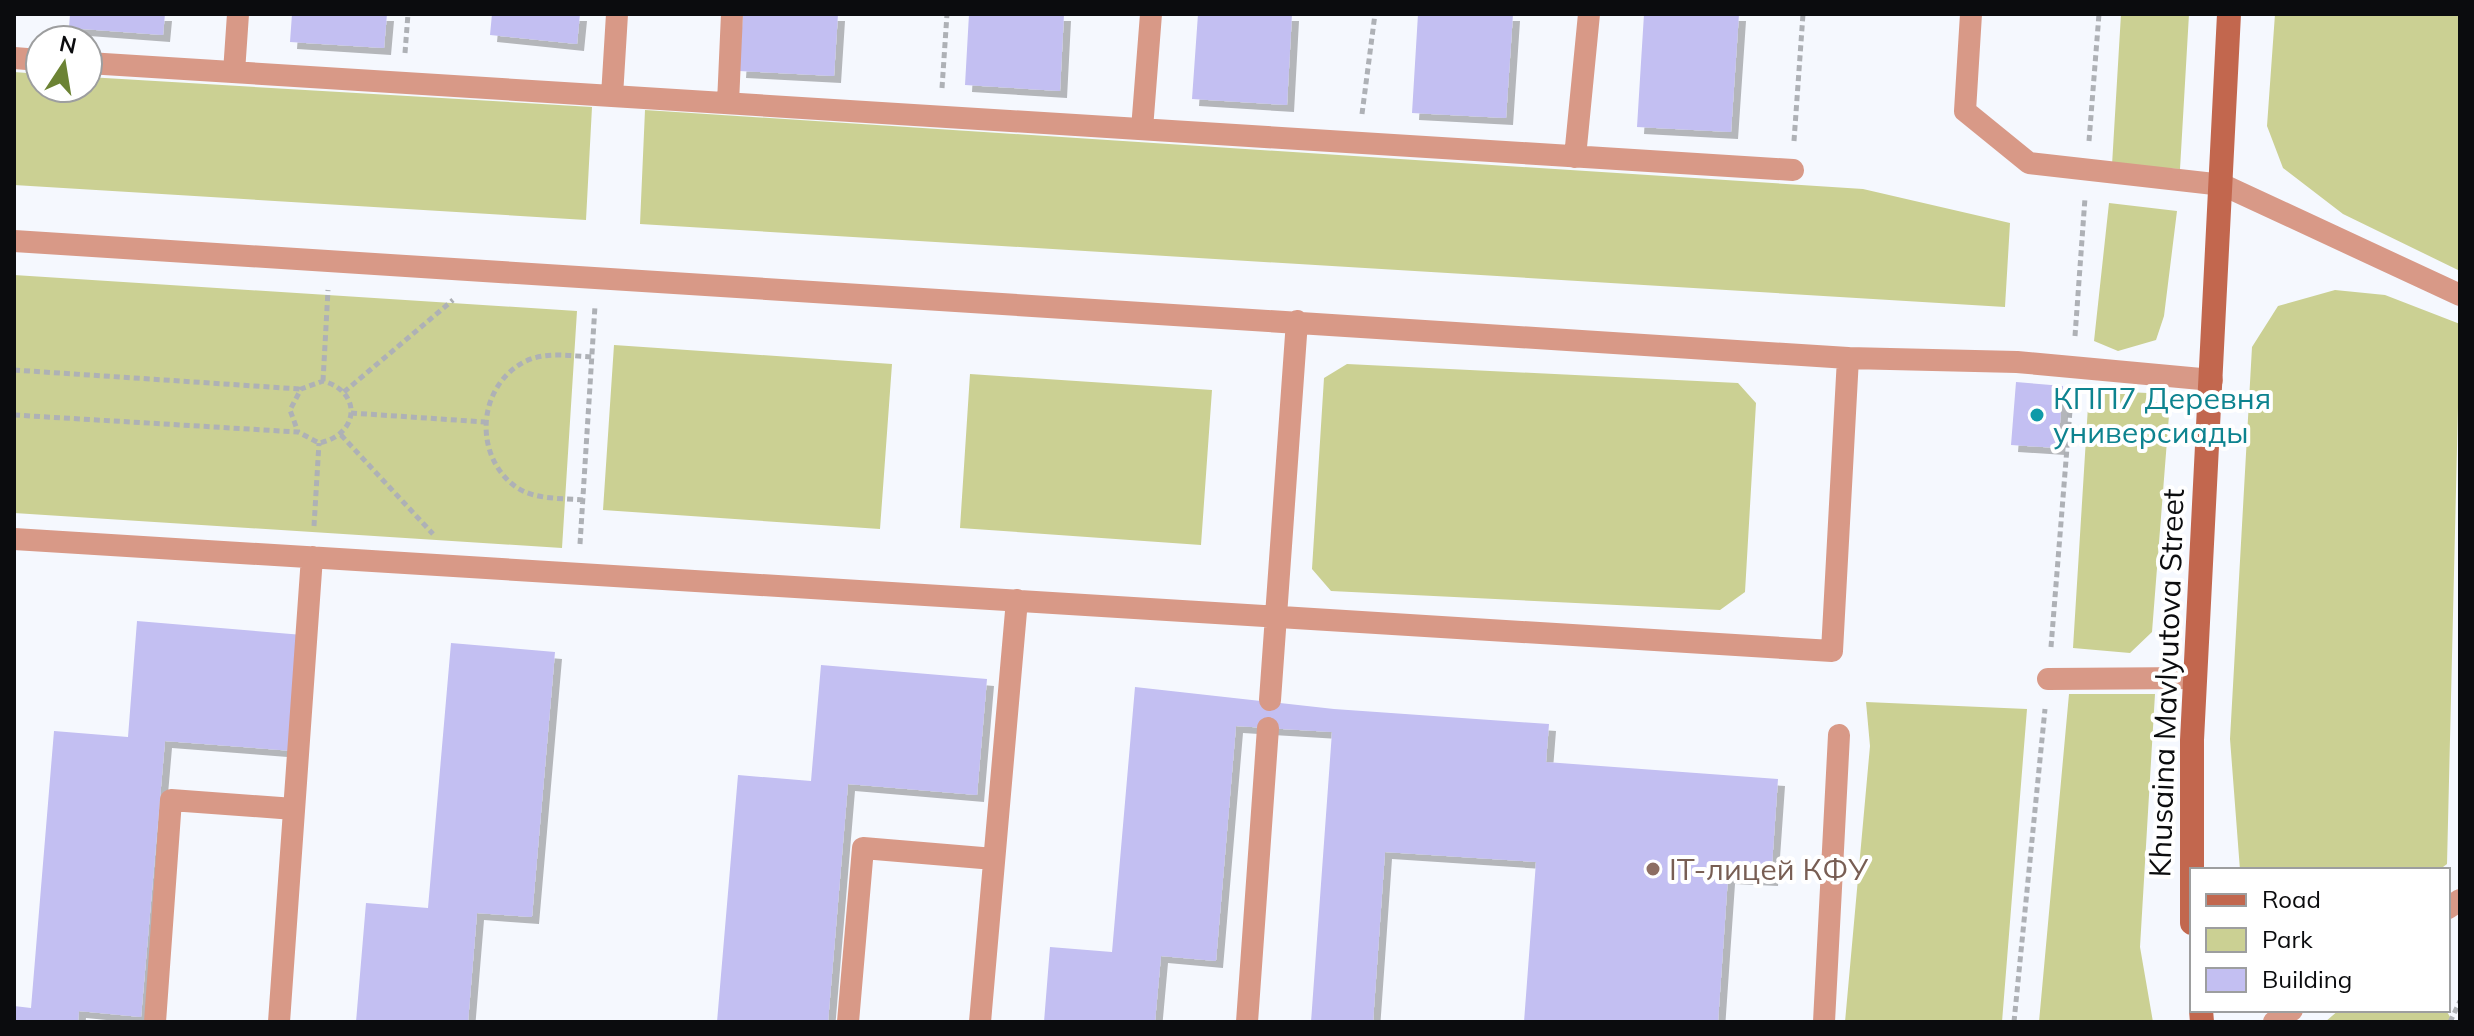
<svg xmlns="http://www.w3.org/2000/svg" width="2474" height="1036" viewBox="0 0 2474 1036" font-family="Mulish,sans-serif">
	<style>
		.green { fill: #cbd093 }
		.building { fill: #c3bff2; filter: url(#shadow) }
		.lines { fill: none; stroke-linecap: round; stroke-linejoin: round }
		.path { stroke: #aeb1b6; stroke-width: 5; stroke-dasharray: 6 4; stroke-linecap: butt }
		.lane { stroke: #d89987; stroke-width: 22 }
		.secondary { stroke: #c2674e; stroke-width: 24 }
		.culture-dot { fill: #0f9aa8; stroke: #fff; stroke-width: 3 }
		.education-dot { fill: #8d6e63; stroke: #fff; stroke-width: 3 }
		.labels { text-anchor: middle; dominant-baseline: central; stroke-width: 8; stroke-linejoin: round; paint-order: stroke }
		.culture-label { font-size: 30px; fill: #0d838f; stroke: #fff; text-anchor: start }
		.street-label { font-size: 30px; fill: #0b0c0e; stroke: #fff }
		.education-label { font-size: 30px; fill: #785e54; stroke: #fff; text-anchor: start }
	</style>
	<defs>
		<filter id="shadow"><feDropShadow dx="7" dy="7" stdDeviation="0" flood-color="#0004"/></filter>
	</defs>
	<rect width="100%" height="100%" fill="#f5f8fe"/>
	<path class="green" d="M2121 14H2189L2180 169 2112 165Z
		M2275 14H2460V271L2343 214 2283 168 2267 126Z
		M14 72 40 74V88H88V77L592 107 586 220 14 185Z
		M645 110 1863 189 2010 223 2005 307 640 224Z
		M2109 203 2177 211 2164 316 2156 340 2118 351 2094 341Z
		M14 275 577 311 562 548 14 513Z
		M2335 290 2385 295 2460 324 2447 864 2439 870H2240L2230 739 2252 347 2278 306Z
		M614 345 892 364 880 529 603 510Z
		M1347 364 1738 383 1756 403 1745 592 1720 610 1331 591 1312 569 1324 378Z
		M970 374 1212 390 1201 545 960 528Z
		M2089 390 2147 393 2169 415 2152 632 2130 653 2073 648Z
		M2069 694H2155L2140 947 2153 1022H2039Z
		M1866 702 2027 709 2002 1022H1845L1870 746Z
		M2339 1010H2446L2453 1022H2325Z"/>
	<path class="building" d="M70 14H165L163 35 69 28Z
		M292 14H387L384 48 290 42Z
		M492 14H580L577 44 490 35Z
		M743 14H838L834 76 739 71Z
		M969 14H1064L1060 91 965 85Z
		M1198 14H1292L1287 105 1192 99Z
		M1418 14H1513L1506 118 1412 113Z
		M1644 14H1739L1731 132 1637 127Z
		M2016 382 2063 386 2058 448 2011 445Z
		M137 621 303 635 293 751 165 741 141 1017 79 1011 78 1022H14V1006L31 1008 54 731 128 737Z
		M451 643 555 652 532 917 477 913 468 1022H356L366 903 428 908Z
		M821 665 987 679 977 795 848 784 828 1022H717L738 775 811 781Z
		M1135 687 1334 709 1549 724 1546 762 1778 779 1771 879 1728 877 1718 1022H1524L1536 862 1385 852 1373 1022H1311L1332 732 1236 726 1216 961 1161 956 1155 1022H1044L1050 947 1112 952Z"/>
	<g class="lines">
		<path class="path" d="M405 53 408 14
			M942 88 947 14
			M1362 114 1375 14
			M1794 141 1803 14
			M2089 141 2099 14
			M2075 336 2085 198
			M14 370 300 389
			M323 381 328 290
			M344 392 453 300
			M351 413 485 422
			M14 415 298 432 319 443C359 435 363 392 323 381L301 389 290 410 298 432
			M341 435 433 534
			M583 500C561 498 535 500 516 487 473 456 477 387 524 362 545 351 569 356 592 357
			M314 526 319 443
			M580 544 595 306
			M2051 647 2071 398
			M2014 1022 2045 709
			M2450 1022 2460 1001"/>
		<path class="lane" d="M1971 14 1965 111 2029 163 2223 185 2460 295
			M14 58 40 60
			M88 63 612 96 617 14
			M234 72 238 14
			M612 96 1793 170
			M728 103 732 14
			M1142 129 1151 14
			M1575 157 1589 14
			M14 241 1848 358 1832 651 14 539
			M1848 358 2017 362 2212 380
			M2048 679 2195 678
			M1270 700 1297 321
			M2448 908 2460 900
			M155 1022 171 800 294 809
			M279 1022 312 557
			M848 1022 863 848 994 859
			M980 1022 1017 600
			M1247 1022 1268 728
			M1824 1022 1839 735
			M2274 1022 2292 1010"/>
		<path class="secondary" d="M2192 923V740L2229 14
			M2201 1010 2202 1022"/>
	</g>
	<circle class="culture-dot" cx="2037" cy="415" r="8"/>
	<circle class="education-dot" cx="1653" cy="869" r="8"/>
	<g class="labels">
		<g class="culture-label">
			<text x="2053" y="398">КПП7 Деревня<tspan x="2053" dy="34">универсиады</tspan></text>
		</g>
		<g class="street-label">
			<text transform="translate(2166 683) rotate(-88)">Khusaina Mavlyutova Street</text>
		</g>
		<g class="education-label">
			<text x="1669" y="869">IT-лицей КФУ</text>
		</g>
	</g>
	<rect width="2474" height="1036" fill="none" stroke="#0b0c0e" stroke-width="32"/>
	<rect x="2190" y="868" width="260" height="144" fill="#ffffff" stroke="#9d9e9f" stroke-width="2"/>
	<rect x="2206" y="894" width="40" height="12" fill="#c2674e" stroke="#9d9e9f" stroke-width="2"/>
	<text x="2262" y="908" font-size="24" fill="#0b0c0e">Road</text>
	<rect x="2206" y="928" width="40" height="24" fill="#cbd093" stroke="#9d9e9f" stroke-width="2"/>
	<text x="2262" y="948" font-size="24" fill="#0b0c0e">Park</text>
	<rect x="2206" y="968" width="40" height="24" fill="#c3bff2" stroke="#9d9e9f" stroke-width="2"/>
	<text x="2262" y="988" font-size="24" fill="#0b0c0e">Building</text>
	<g transform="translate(64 64) rotate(12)"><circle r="38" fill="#ffffff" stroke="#9d9e9f" stroke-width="2"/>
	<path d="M0-6L14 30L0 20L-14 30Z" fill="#6c8334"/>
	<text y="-12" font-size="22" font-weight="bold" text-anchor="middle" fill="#0b0c0e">N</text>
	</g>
</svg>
